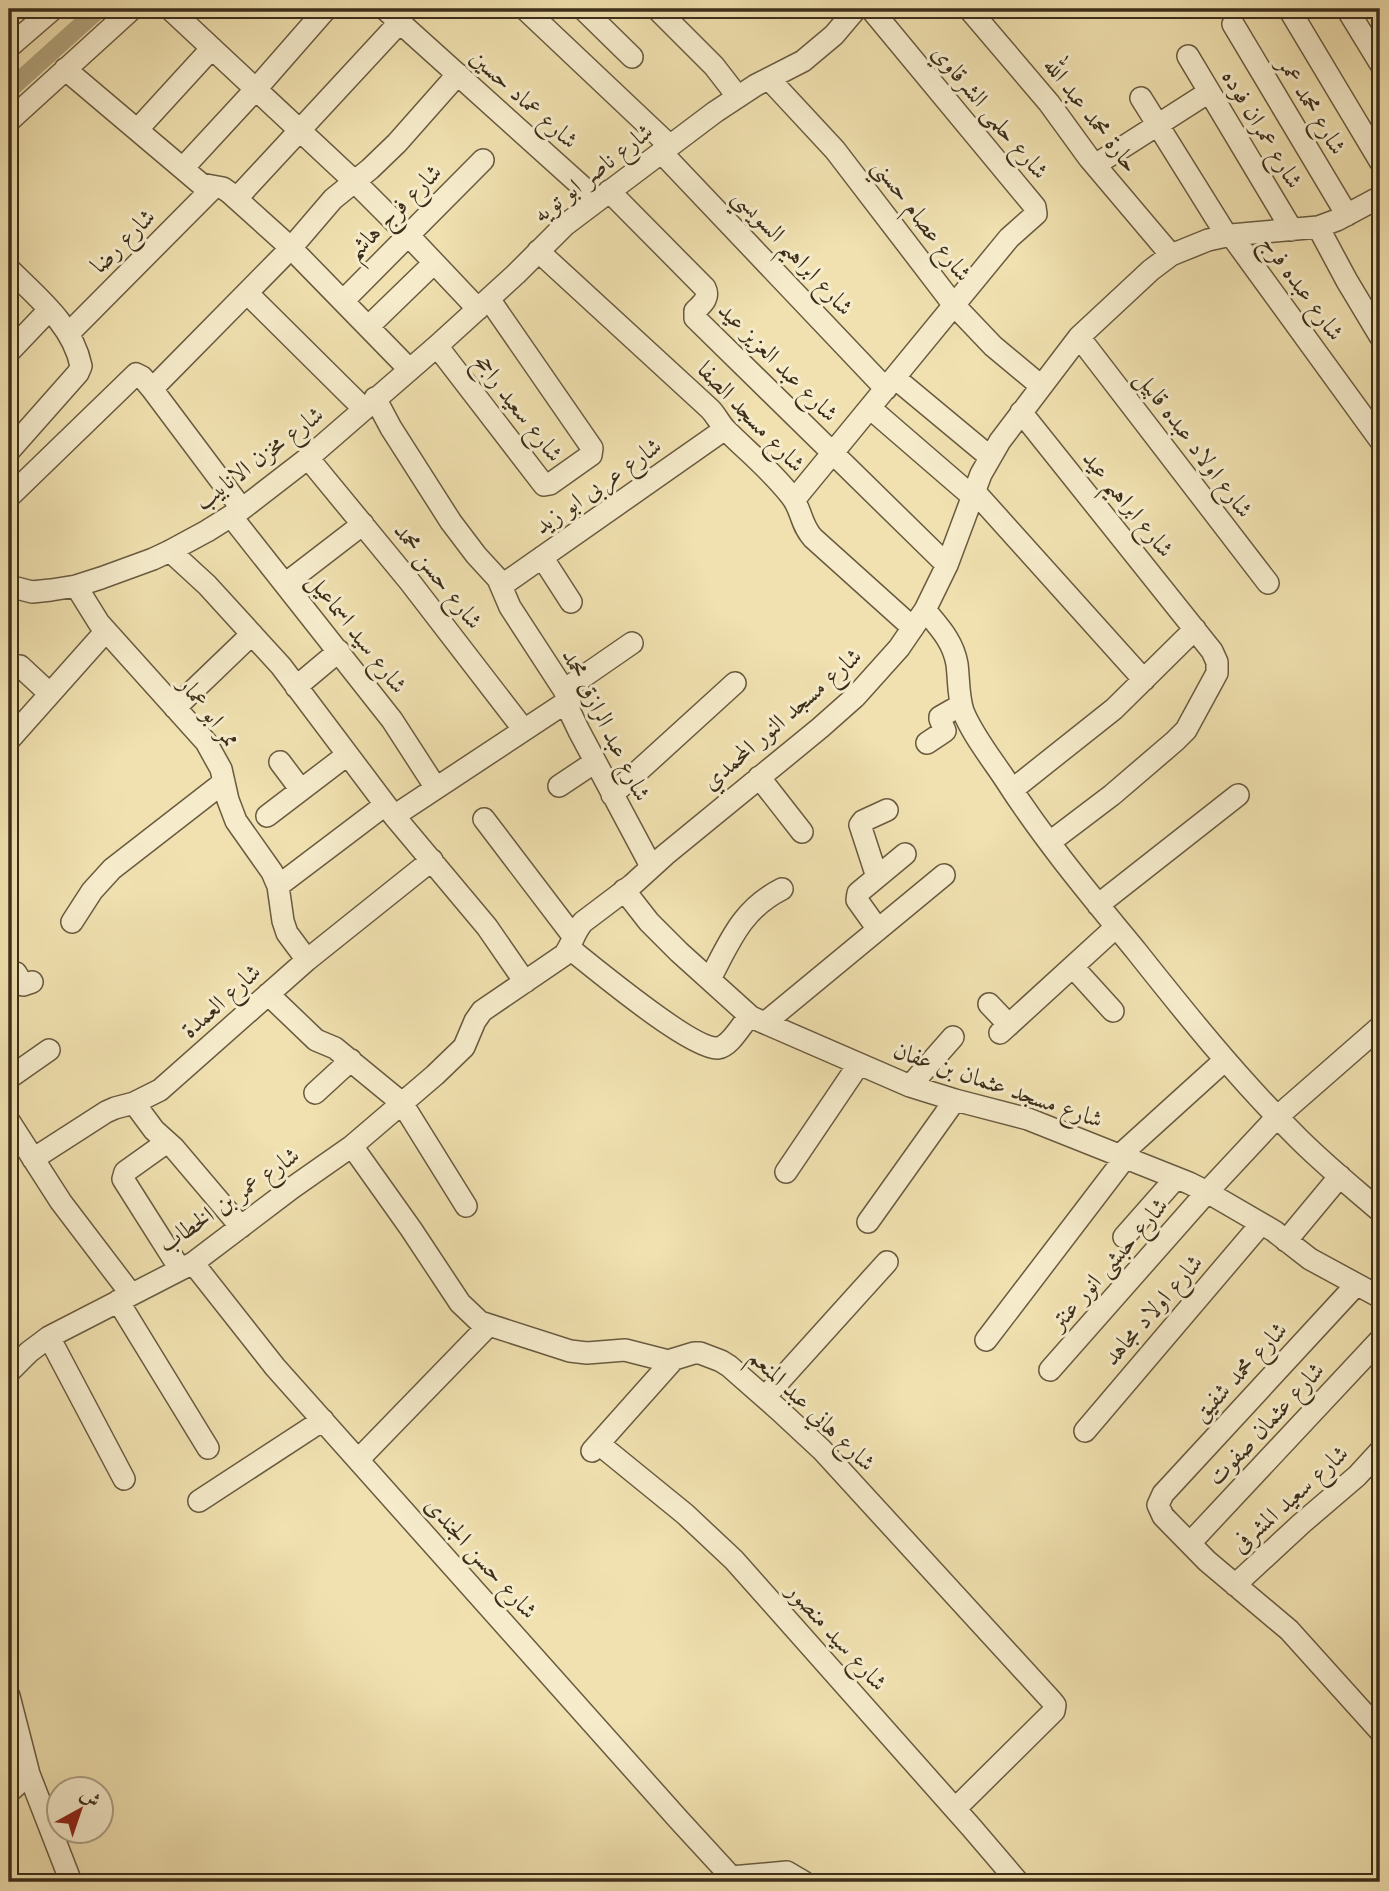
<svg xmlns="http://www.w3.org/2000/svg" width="1389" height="1891" viewBox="0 0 1389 1891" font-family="Cardo,Amiri,serif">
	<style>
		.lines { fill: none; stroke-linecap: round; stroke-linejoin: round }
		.canal { stroke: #b3a47d; stroke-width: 18 }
		.minor-casing { stroke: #695b40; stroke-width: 24 }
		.minor { stroke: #f6eccc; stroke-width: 21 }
		.labels { text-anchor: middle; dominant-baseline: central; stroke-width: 6; stroke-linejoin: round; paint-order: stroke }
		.street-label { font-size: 24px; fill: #3c2e1a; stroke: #f6eccc }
	</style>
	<rect width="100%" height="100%" fill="#f1e1b0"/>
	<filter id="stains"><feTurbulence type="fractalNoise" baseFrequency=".00286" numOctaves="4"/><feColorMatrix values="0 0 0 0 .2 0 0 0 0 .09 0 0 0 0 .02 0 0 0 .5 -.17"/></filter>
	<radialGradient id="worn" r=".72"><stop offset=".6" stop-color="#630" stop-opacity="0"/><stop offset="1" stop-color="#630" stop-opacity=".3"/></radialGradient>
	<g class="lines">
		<path class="canal" d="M9 90 99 9"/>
		<defs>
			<path id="minor" d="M170 9 354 181 408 235 478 309
				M385 9 597 200
				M525 9 670 146
				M583 9 632 57
				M657 9 714 66 738 97
				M969 9 1049 103 1089 158 1171 255
				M1289 9 1380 161
				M1347 9 1380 63
				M1233 24 1347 215
				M9 47 53 9
				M1188 56 1292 230
				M65 69 201 184 223 188 230 193 291 248 409 369
				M769 79 835 150 953 304 993 346 1041 386
				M1141 98 1227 236
				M9 121 132 9
				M137 130 212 48
				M661 152 886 389
				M1095 165 1209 92
				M183 168 256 89 326 9
				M609 191 705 288C710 298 702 304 695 311V318L947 565
				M237 198 400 22
				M1318 227 1347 281 1380 336
				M1231 235 1380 440
				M538 251 710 409C716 415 720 424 726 430 748 452 772 471 791 496 802 509 800 524 813 538L913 628
				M9 269C37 297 73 325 81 366L78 373 9 451
				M247 293 363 408
				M343 301 483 160
				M368 327 434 263
				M69 333 214 187
				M1079 337 1268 583
				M437 346 544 485 550 484 591 455 592 448 489 299
				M9 352 49 310
				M895 378 990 457
				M152 389 291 248 333 199 370 169 397 143 458 74
				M375 398 391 428 451 522 476 555 498 579 510 607 564 690 567 697 569 710 579 731 651 866
				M870 408 973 497
				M1021 412 1212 651 1217 662V673L1186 730 1175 741 1112 795 1050 842
				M308 458 410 582 524 730
				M975 492 1144 680
				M9 497 136 374 142 377 152 389 242 509
				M794 500 1009 238 1036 214 1035 207 871 9
				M231 516 392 720 436 788
				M170 551 207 585 281 666 394 816 487 927 525 982
				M542 557 571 602
				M285 584 363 524
				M9 586 32 592 51 590 76 586 101 578 153 559 170 551 207 531 242 509 308 458 437 346 516 274 565 225 715 112 756 85 803 61 834 35 856 9
				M76 586 99 623 206 742 221 769 228 800 236 821 272 872 278 886 283 921 287 933 307 960
				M501 586 725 429
				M925 610C939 627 953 641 957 664 959 680 958 696 963 711 972 734 991 758 1005 779 1044 840 1091 896 1137 952 1187 1015 1236 1076 1293 1133 1320 1161 1351 1186 1380 1211
				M9 674 16 666H20L49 693
				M296 687 339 651
				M564 690 632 643
				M175 708 252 634
				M9 740 106 631
				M927 743 945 731 940 719V717L961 705
				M280 762 301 790
				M759 777 802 832
				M559 786 595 762
				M1012 790 1114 709 1195 629
				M612 795 735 683
				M267 816 347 755
				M394 816 568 701
				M484 819 573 936
				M877 877 860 825 863 821 887 810
				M278 886 385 805
				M624 890 649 922 679 952 751 1017 910 1086 955 1100 1028 1119 1189 1183 1207 1192 1274 1231 1310 1259 1380 1297
				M1098 905 1238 795
				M72 922 92 891 112 869 224 782
				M877 928 857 900 858 893 905 854
				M569 948C593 967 692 1050 718 1048 730 1046 740 1027 748 1018L751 1017
				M1073 967 1113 1011
				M9 977 16 973 23 985 32 982
				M710 979C730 941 742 909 782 889
				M268 994 316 1040 335 1048 402 1103 466 1206
				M989 1004 1009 1025
				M766 1022 944 875
				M1000 1033 1116 927
				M9 1078 49 1050
				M910 1086 953 1037
				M315 1093 351 1060
				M134 1103 154 1130 174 1148 241 1227
				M9 1121 61 1202 131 1294
				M167 1142 125 1172 123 1179 180 1269
				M352 1146 411 1229 460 1303 480 1322 570 1351 587 1353 625 1350 668 1361 694 1353H700L721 1361 729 1366 779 1410 822 1450 1051 1700 1055 1705 1054 1711 955 1809
				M1119 1156 1225 1060
				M33 1159 106 1112 115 1108 134 1103 160 1090 307 960 432 860
				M786 1172 859 1064
				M868 1222 955 1100
				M1124 1237 1176 1178
				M1286 1241 1340 1176
				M193 1263 275 1367 679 1820 736 1882
				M1356 1285 1163 1494 1158 1505 1163 1516 1207 1561 1289 1630 1380 1731
				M118 1301 208 1448
				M49 1337 124 1479
				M986 1340 1125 1158
				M1050 1370 1207 1192 1277 1117 1380 1027
				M9 1372 29 1352 49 1337 193 1263 292 1188 352 1146 435 1075 464 1047 475 1021 482 1011 564 955C572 945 574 932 583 922L632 885 665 855 820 728 855 697 899 648 925 610 947 565 981 474 1000 441 1079 337 1151 270 1171 255 1208 240 1231 235 1318 227 1337 220 1380 197
				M765 1397 887 1262
				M1085 1431 1261 1224
				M599 1444 685 1514 734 1560 971 1827 1018 1882
				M592 1451 674 1359
				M358 1460 488 1326
				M199 1501 323 1420
				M1190 1543 1380 1340
				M1235 1585 1302 1523 1357 1476 1380 1451
				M9 1696 29 1774 71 1882
				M9 1792 29 1774
				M731 1877 787 1872 804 1882"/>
		</defs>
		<use href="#minor" class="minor-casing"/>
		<use href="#minor" class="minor"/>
	</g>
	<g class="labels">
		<g class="street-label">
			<text transform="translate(524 99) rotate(42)">شارع عماد حسين</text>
			<text transform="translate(1312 106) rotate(59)">شارع محمد عمر</text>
			<text transform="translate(990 112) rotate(50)">شارع حلمى الشرقاوي</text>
			<text transform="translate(1091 115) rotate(52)">حارة محمد عبد الله</text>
			<text transform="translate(1262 129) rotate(59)">شارع عمران فوده</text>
			<text transform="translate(593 173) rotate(-38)">شارع ناصر ابو تويه</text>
			<text transform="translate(394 212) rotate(-45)">شارع فرج هاشم</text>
			<text transform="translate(922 220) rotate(53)">شارع عصام حسني</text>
			<text transform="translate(123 241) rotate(-45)">شارع رضا</text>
			<text transform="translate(793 252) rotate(47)">شارع ابراهيم السويسي</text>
			<text transform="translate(1302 288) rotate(54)">شارع عبده فرج</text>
			<text transform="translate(778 362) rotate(45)">شارع عبد العزيز عيد</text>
			<text transform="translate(518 408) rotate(52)">شارع سعيد راجح</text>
			<text transform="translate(751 417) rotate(46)">شارع مسجد الصفا</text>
			<text transform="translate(1194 444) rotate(53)">شارع اولاد عبده قابيل</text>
			<text transform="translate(259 458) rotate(-37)">شارع مخزن الانابيب</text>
			<text transform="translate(598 486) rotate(-35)">شارع عربى ابو زيد</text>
			<text transform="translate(1128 504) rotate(51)">شارع ابراهيم عيد</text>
			<text transform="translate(438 576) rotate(52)">شارع حسن محمد</text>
			<text transform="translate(357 633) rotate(52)">شارع سيد اسماعيل</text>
			<text transform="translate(209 712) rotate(52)">ممر ابو عمار</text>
			<text transform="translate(782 719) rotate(-41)">شارع مسجد النور المحمدي</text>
			<text transform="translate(606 725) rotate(63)">شارع عبد الرازق محمد</text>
			<text transform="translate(221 1001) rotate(-42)">شارع العمدة</text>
			<text transform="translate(998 1085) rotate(19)">شارع مسجد عثمان بن عفان</text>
			<text transform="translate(229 1200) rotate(-35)">شارع عمر بن الخطاب</text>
			<text transform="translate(1109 1264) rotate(-49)">شارع حبشى انور عنتر</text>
			<text transform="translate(1153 1310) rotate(-49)">شارع اولاد مجاهد</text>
			<text transform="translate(1240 1372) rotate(-47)">شارع محمد شفيق</text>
			<text transform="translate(812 1410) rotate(44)">شارع هاني عبد المنعم</text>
			<text transform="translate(1266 1424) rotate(-47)">شارع عثمان صفوت</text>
			<text transform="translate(1290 1499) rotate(-42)">شارع سعيد المشرفى</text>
			<text transform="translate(481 1558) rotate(48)">شارع حسن الجندى</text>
			<text transform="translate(837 1637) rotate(48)">شارع سيد منصور</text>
		</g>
	</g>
	<rect width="1389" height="1891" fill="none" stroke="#f1e1b0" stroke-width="35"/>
	<rect x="10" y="10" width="1368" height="1870" fill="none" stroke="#3c2e1a" stroke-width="3.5"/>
	<rect x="18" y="18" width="1354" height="1856" fill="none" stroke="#3c2e1a" stroke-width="2"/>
	<g transform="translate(80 1810) rotate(40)"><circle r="33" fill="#f6eccc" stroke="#aca085" stroke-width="2"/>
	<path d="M0-5L12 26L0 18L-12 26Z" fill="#8f2418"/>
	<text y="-10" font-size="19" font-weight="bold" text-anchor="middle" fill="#3c2e1a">ش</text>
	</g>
	<rect width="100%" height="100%" filter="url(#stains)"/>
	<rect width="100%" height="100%" fill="url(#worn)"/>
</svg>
